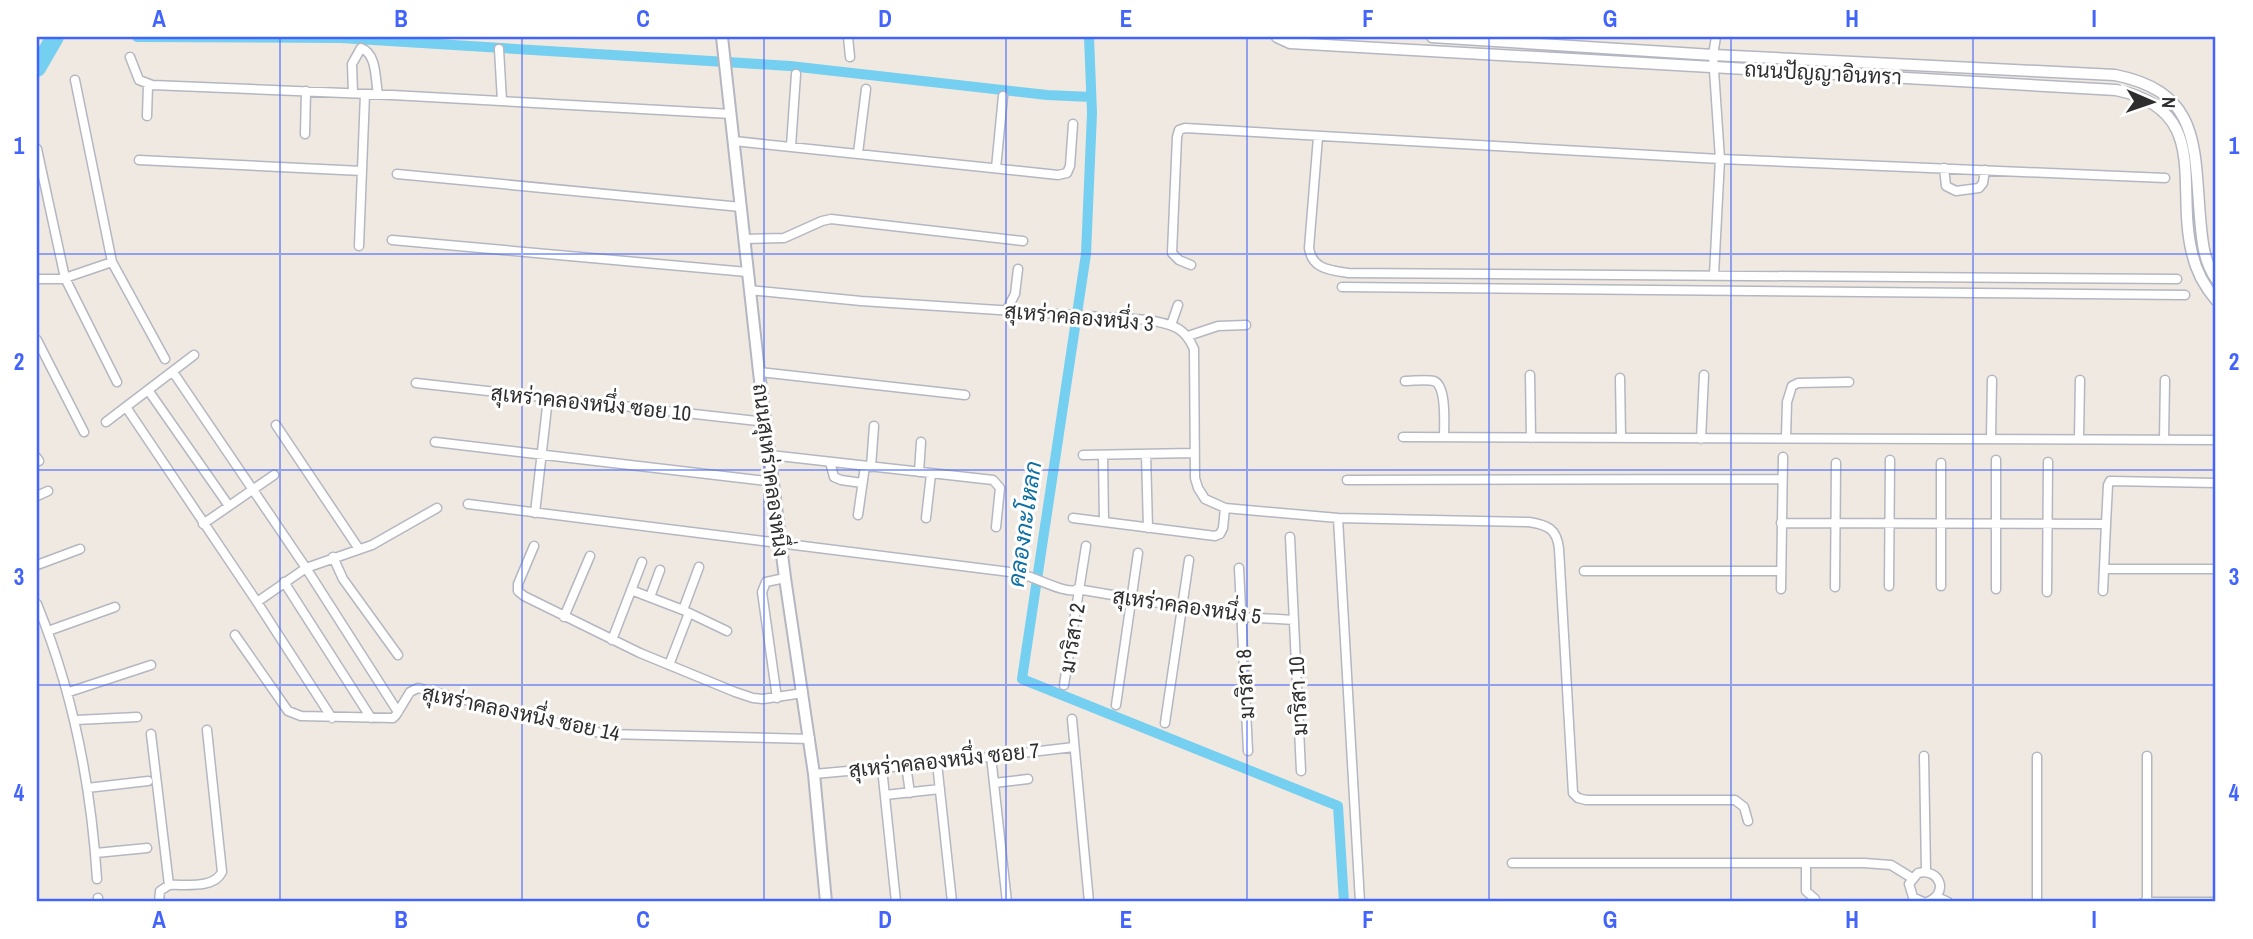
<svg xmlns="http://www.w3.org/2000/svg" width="2253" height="939" viewBox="0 0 2253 939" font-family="'Archivo Narrow',Sarabun,sans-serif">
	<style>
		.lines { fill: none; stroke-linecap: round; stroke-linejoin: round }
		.canal { stroke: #75cff0; stroke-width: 10 }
		.river { stroke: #75cff0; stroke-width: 18 }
		.minor-casing { stroke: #b4b7c1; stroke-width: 11 }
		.tertiary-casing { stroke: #b4b7c1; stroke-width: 13 }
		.secondary-casing { stroke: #b4b7c1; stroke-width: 14 }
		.minor { stroke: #fff; stroke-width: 8 }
		.tertiary { stroke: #fff; stroke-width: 10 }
		.secondary { stroke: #fff; stroke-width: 10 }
		.grid { fill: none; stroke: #4264fb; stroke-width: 2; stroke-opacity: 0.55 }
		.labels { text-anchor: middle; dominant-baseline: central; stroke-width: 6; stroke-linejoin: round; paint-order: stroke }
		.street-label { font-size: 21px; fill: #2e2e2e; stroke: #fff }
		.water-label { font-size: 23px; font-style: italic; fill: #0d6fa3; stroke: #fff }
		.neatline { fill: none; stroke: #4264fb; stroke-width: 2.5 }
		.grid-label { font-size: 23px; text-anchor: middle; font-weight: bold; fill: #4264fb }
	</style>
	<rect width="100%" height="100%" fill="#efe9e1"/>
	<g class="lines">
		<path class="canal" d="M137 37 341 38 790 66 1047 95 1091 97
			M1089 37 1092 113 1086 254 1022 679 1338 806 1344 902"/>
		<path class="river" d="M37 68 55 37"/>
		<defs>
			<path id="minor" d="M848 37 850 57
				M499 49 502 101
				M130 57 139 80 152 85 392 95 731 114
				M75 80 112 262 165 359
				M353 93 352 64 361 48C377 54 375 78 378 94
				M147 116 148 85
				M305 134 306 91
				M1318 137 1309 248C1312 269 1329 270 1348 273L2177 279
				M734 141 1058 175 1067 173 1070 166 1073 124
				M791 146 796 74
				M37 149 65 278 117 382
				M858 153 866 89
				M139 160 362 171
				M996 168 1003 96
				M1944 168 1946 186 1956 191 1979 188 1983 183 1985 170
				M397 174 741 207
				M744 239 784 238 822 221 831 219 1023 241
				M392 240 747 272
				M359 246 365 94
				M1191 265 1179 260 1172 253 1177 137 1179 130 1185 128 1720 159 2165 178
				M1714 275 1720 159 1713 55 1716 37
				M37 279H62L112 262
				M1342 287 2185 295
				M749 290 861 301 1149 320C1172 325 1184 326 1194 349L1195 478 1198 488 1205 499 1225 508 1338 518 1529 522C1548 525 1557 529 1559 549L1573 793 1578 798 1586 800H1735L1744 807 1748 821
				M1006 311 1015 294 1018 269
				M1171 325 1178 305
				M1188 336 1218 326 1246 325
				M37 340 84 432
				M173 372 306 568 398 712
				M759 372 965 395
				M1530 375 1531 438
				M1620 378 1621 438
				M1405 381C1413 381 1426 379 1434 381 1447 386 1444 425 1444 437
				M416 383 766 422
				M148 390 229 506
				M126 407 257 602 332 718
				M106 422 194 355
				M276 425 359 549
				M1403 437 2216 440
				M1991 437 1992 380
				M1786 438 1787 402 1792 386 1798 383 1849 382
				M1701 439 1704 375
				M2079 439 2080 380
				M2164 440 2165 380
				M435 442 774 482
				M1146 454 1148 528
				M770 455 993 480 1000 488 996 527
				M1083 455 1193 453
				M1103 455 1104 522
				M37 458 39 461
				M830 462 834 477 841 480 862 483
				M871 467 874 426
				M919 472 921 442
				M1347 480 1782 479
				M37 496 48 491
				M468 504 1018 573C1036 577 1063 594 1079 590
				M535 513 548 398
				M858 515 865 466
				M926 518 931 474
				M1073 518 1215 536 1220 534 1223 528 1225 508
				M1338 518 1360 902
				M1781 523 2106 524 2108 485 2110 481 2216 483
				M203 524 274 475
				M2106 524 2104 569H2216
				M1290 537 1301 771
				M534 546 518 584V591L524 596 640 653 735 692 753 698 763 699 803 693
				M333 557 343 579 398 655
				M37 565 80 549
				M1239 568 1248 751
				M1584 571H1781
				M284 582 371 718
				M1889 586 1890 460
				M1941 586V463
				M1835 587 1836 463
				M1077 589 1242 617 1294 620
				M1781 589 1783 457
				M1996 589V460
				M631 590 683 610 727 631
				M2103 591 2104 569
				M2047 592 2048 462
				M650 597 660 570
				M257 602 306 568 372 545 437 508
				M37 604C73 692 91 784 97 879
				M683 610 699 567
				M564 617 590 556
				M48 631 115 607
				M235 635 288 711 301 716 393 718 396 715 410 692 418 688 576 728 607 734 810 739
				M612 640 642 562
				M669 665 689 613
				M1064 685 1086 546
				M69 692 151 665
				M777 698 762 592 766 582 785 578
				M1116 705 1138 553
				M1072 719 1089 902
				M76 720 137 717
				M1165 723 1189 560
				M151 734 169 885
				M991 756 1007 902
				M1924 756 1926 871
				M937 763 952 902
				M906 765 910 793
				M882 768 896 902
				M814 774 937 763 1074 747
				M994 783 1028 779
				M87 788 148 781
				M885 795 940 789
				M96 853 147 848
				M1512 863H1864L1891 865 1912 878
				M1806 863V891L1815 899
				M1937 897 1948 902
				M98 898V902
				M159 902 160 891 169 885C185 884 214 889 222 872L207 730
				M1923 902 1913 897 1909 884 1918 873C1941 868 1949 894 1927 902
				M2037 902V757
				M2144 902H2216
				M2147 902V756"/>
			<path id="tertiary" d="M1277 37 1290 43 2116 90C2212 110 2175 185 2192 253 2196 271 2204 286 2216 300
				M1432 37 1713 55 2115 75C2200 92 2194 145 2200 217 2202 239 2203 260 2216 279"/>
			<path id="secondary" d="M722 37 759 372 785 578 814 774 826 902"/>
		</defs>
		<use href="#minor" class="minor-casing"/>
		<use href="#tertiary" class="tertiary-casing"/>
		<use href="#secondary" class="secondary-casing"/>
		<use href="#minor" class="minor"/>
		<use href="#tertiary" class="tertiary"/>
		<use href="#secondary" class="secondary"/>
	</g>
	<path class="grid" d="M280 37V902M522 37V902M764 37V902M1006 37V902M1247 37V902M1489 37V902M1731 37V902M1973 37V902M37 254H2216M37 470H2216M37 685H2216"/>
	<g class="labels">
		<g class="street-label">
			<text transform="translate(1823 73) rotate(3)">ถนนปัญญาอินทรา</text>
			<text transform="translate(1079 317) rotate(5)">สุเหร่าคลองหนึ่ง 3</text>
			<text transform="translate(591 403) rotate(6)">สุเหร่าคลองหนึ่ง ซอย 10</text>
			<text transform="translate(771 470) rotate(83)">ถนนสุเหร่าคลองหนึ่ง</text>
			<text transform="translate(1187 606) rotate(8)">สุเหร่าคลองหนึ่ง 5</text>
			<text transform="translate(1072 638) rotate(-81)">มาริสา 2</text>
			<text transform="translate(1245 684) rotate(-93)">มาริสา 8</text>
			<text transform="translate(1298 696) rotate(-93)">มาริสา 10</text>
			<text transform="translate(521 713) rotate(12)">สุเหร่าคลองหนึ่ง ซอย 14</text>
			<text transform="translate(944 760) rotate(-6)">สุเหร่าคลองหนึ่ง ซอย 7</text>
		</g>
		<g class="water-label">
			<text transform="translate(1024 524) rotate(-82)">คลองกะโหลก</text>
		</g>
	</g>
	<rect width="2253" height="939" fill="none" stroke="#ffffff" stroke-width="77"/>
	<g transform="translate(2152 102) rotate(92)" stroke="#ffffff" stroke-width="5" paint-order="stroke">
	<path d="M0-5L12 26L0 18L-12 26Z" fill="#2e2e2e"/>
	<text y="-10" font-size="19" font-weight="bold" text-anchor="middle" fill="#2e2e2e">N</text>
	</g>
	<rect x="38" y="38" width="2176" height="862" class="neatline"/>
	<g class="grid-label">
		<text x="159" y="27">A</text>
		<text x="401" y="27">B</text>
		<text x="643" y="27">C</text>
		<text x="885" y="27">D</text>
		<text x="1126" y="27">E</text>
		<text x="1368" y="27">F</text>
		<text x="1610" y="27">G</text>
		<text x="1852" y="27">H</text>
		<text x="2094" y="27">I</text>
		<text x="19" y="154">1</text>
		<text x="2234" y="154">1</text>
		<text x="19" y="370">2</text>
		<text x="2234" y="370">2</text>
		<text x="19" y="585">3</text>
		<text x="2234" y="585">3</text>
		<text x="19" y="801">4</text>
		<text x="2234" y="801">4</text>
		<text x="159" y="928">A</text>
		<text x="401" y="928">B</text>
		<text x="643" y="928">C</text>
		<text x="885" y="928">D</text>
		<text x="1126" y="928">E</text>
		<text x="1368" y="928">F</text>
		<text x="1610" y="928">G</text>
		<text x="1852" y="928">H</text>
		<text x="2094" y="928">I</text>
	</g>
</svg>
